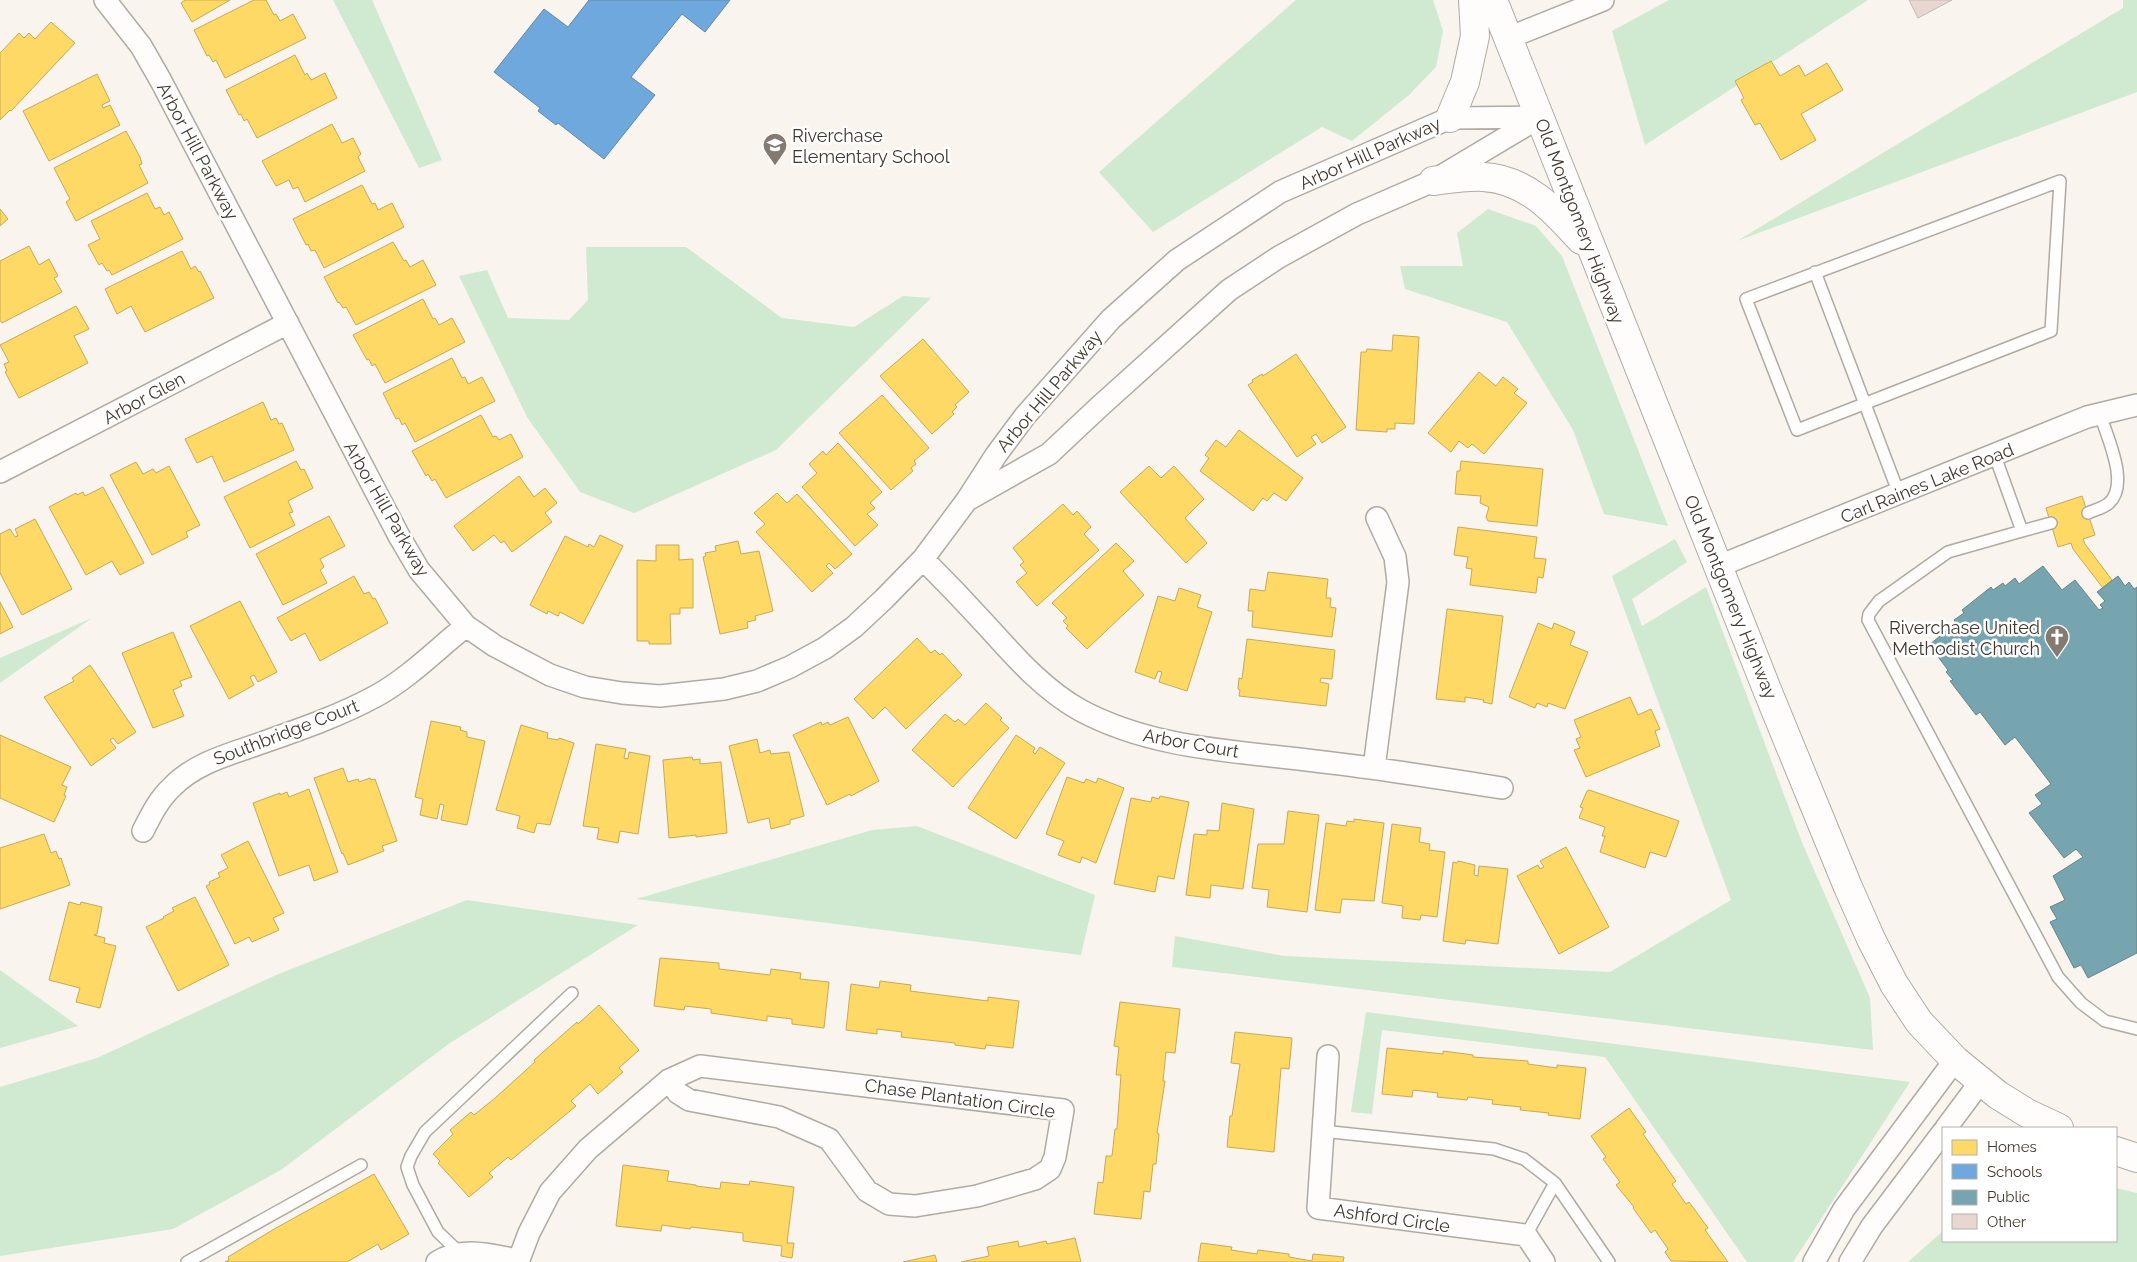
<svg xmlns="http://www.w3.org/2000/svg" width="2137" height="1262" viewBox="0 0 2137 1262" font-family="Raleway,sans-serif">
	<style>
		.green { fill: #cfead0 }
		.homes { fill: #ffd966; stroke: #c7a955 }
		.schools { fill: #6fa8dc; stroke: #6287a8 }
		.public { fill: #76a5af; stroke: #678588 }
		.building { fill: #e8d6d0; stroke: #c3b9b5 }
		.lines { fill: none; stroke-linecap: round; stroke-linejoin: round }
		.service-casing { stroke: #b1aaa3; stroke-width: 14 }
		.minor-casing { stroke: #b1aaa3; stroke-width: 24 }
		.tertiary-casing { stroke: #b1aaa3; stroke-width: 30 }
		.service { stroke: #fefdfc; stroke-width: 11 }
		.minor { stroke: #fefdfc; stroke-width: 21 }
		.tertiary { stroke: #fefdfc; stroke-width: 28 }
		.labels { text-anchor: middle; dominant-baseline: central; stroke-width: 5; stroke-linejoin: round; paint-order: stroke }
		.poi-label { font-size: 18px; fill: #43392e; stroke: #fff; text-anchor: start }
		.street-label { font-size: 18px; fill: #43392e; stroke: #fff }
	</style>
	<rect width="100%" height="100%" fill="#f9f4ee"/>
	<path class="green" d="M333 0H372L442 160 419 168Z
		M1296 0H1433L1443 31 1436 67 1409 95 1352 141 1322 127 1153 232 1099 172Z
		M1669 0H1868L1645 145 1612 31Z
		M2123 0H2137V92L1737 241 2123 8Z
		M1488 209 1536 226 1562 256 1668 526 1604 514 1573 430 1507 322 1405 289 1400 266H1463L1457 233Z
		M586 247H686L782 318 854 327 903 296 931 298 776 450 634 513 580 492 527 417 459 276 487 270 508 318 569 320 588 300Z
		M1675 539 1687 562 1632 599 1642 626 1706 587 1801 840 1870 998 1873 1050 1172 967 1175 936 1284 956 1610 972 1731 900 1612 576Z
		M92 618 0 683V658Z
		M917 826 1095 895 1081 955 636 899 872 830Z
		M467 900 638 925 450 1043 281 1170 173 1229 0 1256V1087L97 1058 276 975Z
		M0 970 78 1026 0 1048Z
		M1366 1012 1910 1082 1793 1262H1747L1605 1057 1382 1030 1372 1114 1351 1112Z
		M2116 1188 2137 1193V1262H1908L1943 1231V1241H2116Z"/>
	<path class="homes" d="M185 0H230L192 22 181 3Z
		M254 0H266L274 15 276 14 280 21 293 14 306 38 225 78 216 60 213 62 209 55 207 56 194 30Z
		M51 22 75 43 11 111 10 110 0 120V53L19 33 24 38 29 33 35 39Z
		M295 55 305 75 307 73 311 80 325 73 337 98 257 138 247 119 244 121 241 114 239 115 226 90Z
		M1771 61 1780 76 1799 65 1805 76 1827 63 1843 90 1801 114 1816 140 1781 160 1760 123 1755 125 1741 100 1744 98 1735 81Z
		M97 74 110 101 102 105 103 108 110 105 120 125 49 161 23 111Z
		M332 124 342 143 353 138 361 154 358 157 365 171 305 202 298 187 293 189 289 180 276 186 262 161Z
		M126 131 140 157 142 164 139 165 148 183 76 221 66 202 70 199 54 168Z
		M362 185 372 204 375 203 378 210 392 203 404 227 324 268 315 250 311 251 308 244 306 245 293 219Z
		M147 193 155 209 160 207 164 215 169 212 183 239 112 275 109 270 107 271 102 263 99 265 88 245 100 239 91 221Z
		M0 209 8 219 0 226Z
		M393 242 404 261 406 260 410 267 423 260 436 285 356 325 346 307 343 308 339 302 338 303 324 277Z
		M29 246 39 265 49 259 58 276 54 278 62 292 2 323 0 320V261Z
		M182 251 191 269 195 266 199 272 200 271 214 298 145 332 131 306 117 314 105 289Z
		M423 299 433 319 435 318 439 325 452 318 465 342 385 383 375 364 372 366 369 359 367 360 353 335Z
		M76 306 89 329 74 336 88 363 19 398 5 372 7 371 4 364 9 362 0 345Z
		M1393 335 1419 337 1414 424 1395 423V429H1387V432L1356 430 1361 352H1366L1367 349 1392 351Z
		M923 339 969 392 955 405 957 407 952 412 954 414 932 434 880 376Z
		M1296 354 1346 427 1322 443 1316 434 1311 437 1316 444 1297 457 1248 385 1253 382 1252 380 1262 374 1263 376Z
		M452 358 462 378 465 377 468 384 482 377 495 401 415 442 405 423 402 425 399 418 396 419 383 393Z
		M1479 372 1496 386 1503 377 1518 389 1514 393 1527 403 1484 454 1472 444 1468 448 1459 441 1451 452 1428 433Z
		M882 395 929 448 914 461 916 464 911 468 913 471 891 490 839 433Z
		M263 402 271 420 276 418 279 424 282 423 294 450 224 482 212 456 197 463 185 439Z
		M481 415 493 437 496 436 499 440 511 434 523 457 446 498 435 479 432 481 428 474 426 476 412 451Z
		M1239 430 1303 478 1286 501 1274 493 1267 501 1263 498 1253 511 1200 471 1209 458 1205 455 1216 440 1226 447Z
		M838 443 882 492 870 503 875 508 867 514 878 525 855 546 802 487 817 473 809 464 823 451 826 455Z
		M296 461 301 470 304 469 313 488 288 501 293 512 289 513 295 525 250 548 224 497Z
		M1461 461 1543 469 1537 526 1488 521 1486 517 1489 507 1480 503 1481 496 1455 494 1457 471H1460Z
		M136 462 143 474 153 469 156 473 169 466 200 525 186 532 188 537 152 555 110 475Z
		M1149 466 1161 478 1174 466 1204 499 1185 518 1207 543 1186 563 1120 492Z
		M519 476 534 497 545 488 557 503 545 513 552 522 512 552 504 541 501 543 494 535 473 551 454 526Z
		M103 487 144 563 120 575 112 561 86 575 49 507 76 493 77 495 83 492 85 496Z
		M777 493 787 503 797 494 852 554 835 569 829 563 826 566 833 573 812 592 756 532 765 524 754 513Z
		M2082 496 2095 535 2083 539 2085 544 2112 580 2103 588 2073 549 2071 543 2058 547 2046 508Z
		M1063 504 1073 515 1077 511 1091 527 1084 534 1099 550 1037 606 1016 582 1027 573 1020 565 1024 562 1013 548Z
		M329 516 345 546 320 559 324 567 320 570 327 583 283 605 256 554Z
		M35 519 72 589 22 615 0 573V534L10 529 15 537 18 536 15 529Z
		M1458 527 1537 537 1534 558 1546 559 1543 578 1538 577 1536 593 1470 585 1472 569 1466 568 1468 557 1454 555Z
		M600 535 623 546 583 624 560 612 558 616 548 611 547 614 530 605 565 536 588 547 589 544 594 547Z
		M738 541 741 554 759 551 773 611 755 616 756 620 747 622 748 628 720 634 703 557 706 556 705 553 716 551 715 546Z
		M1116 543 1134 561 1123 571 1144 595 1087 649 1066 628 1068 626 1063 621 1067 618 1052 603Z
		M656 545H679V560L693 559V608H680V614H670L671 644H649V641H637V560L656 561Z
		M1268 572 1328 579 1326 598H1331L1330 607 1336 608 1332 637 1252 627 1253 611H1248L1250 589 1265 591Z
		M354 576 364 594 369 592 373 599 375 598 388 623 320 661 305 633 291 641 277 618Z
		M1179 588 1201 595 1197 607 1212 612 1187 691 1159 682 1162 672 1158 671 1155 679 1135 672 1158 596 1175 601Z
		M240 601 277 672 258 682 254 675 250 677 254 685 229 699 190 626Z
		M0 602 13 627 0 634Z
		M1447 609 1503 616 1492 704 1483 702 1484 700 1465 697V702L1436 699Z
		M1538 623 1552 629 1554 623 1575 632 1570 645 1588 652 1565 709 1548 703 1547 707 1537 703 1535 708 1509 697Z
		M173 632 192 677 180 681 182 686 173 690 184 716 153 728 122 653Z
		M917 638 931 653 935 650 940 655 942 653 962 675 906 729 885 707 873 719 854 699Z
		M1247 639 1335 650 1332 679 1321 678 1320 682 1329 684 1326 706 1239 696 1240 690 1238 689 1239 678 1242 679Z
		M90 665 136 732 118 744 113 738 110 740 116 748 91 766 44 697 74 681 72 678Z
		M1630 697 1638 715 1651 709 1660 729 1655 731 1660 746 1586 777 1574 750 1580 748 1576 739 1581 737 1574 720Z
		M986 703 1002 718 1000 720 1009 728 953 787 912 750 945 714 955 722 958 719 965 725Z
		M848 717 879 781 851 796 850 794 827 805 793 735 821 722 822 725 828 722 830 725Z
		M431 721 461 727 460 730 467 732V737L485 741 467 825 441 820 444 805 440 804 437 819 420 815 423 799 415 797Z
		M521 725 548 733 547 738 558 740 559 738 574 743 550 825 537 823 534 833 517 828 520 816 496 810Z
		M0 735 71 767 62 785 67 787 64 795 66 796 54 822 0 798Z
		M1016 735 1035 748 1033 752 1035 754 1040 747 1065 763 1016 839 968 808Z
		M757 739 760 753 770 750 771 754 789 752 804 816 790 820V824L771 829 769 818 748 823 729 746Z
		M596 744 626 749 624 758 628 759 629 752 650 756 638 834 620 831 618 843 597 839 599 828 583 826Z
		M692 757 693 760 700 759V764L721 762 727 833 696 837V835L669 838 663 760Z
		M343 768 348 782 358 779 359 782 370 778 371 780 375 779 397 841 382 846 384 851 348 865 343 853 342 854 314 778Z
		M1067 777 1084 783 1086 779 1096 783 1098 778 1124 788 1096 863 1082 857 1080 863 1058 855 1064 841 1046 834Z
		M309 789 338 872 314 881 309 865 279 876 253 803 280 793V795L287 792 289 797Z
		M1589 790 1679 821 1666 857 1650 852 1645 868 1600 852 1605 836H1602L1605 827 1579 818 1583 808 1580 807 1587 791Z
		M1160 796 1189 802 1174 879 1158 876 1155 892 1114 884 1131 798 1151 802 1152 797 1159 799Z
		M1222 803 1254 809 1243 889 1211 885 1210 898 1186 895 1194 834 1207 835V830L1219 831Z
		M1288 811 1319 815 1307 912 1267 907 1269 890 1252 888 1258 844H1284Z
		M1354 819 1384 823 1374 901 1342 899 1340 913 1315 910 1326 823 1346 826 1347 821 1354 822Z
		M1392 824 1421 828 1419 842 1430 844 1429 850 1445 852 1437 917 1421 915 1420 920 1402 918 1403 906 1382 903Z
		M44 834 51 853 56 851 59 859 61 858 70 885 0 909V848Z
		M248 841 284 913 273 918 279 930 252 942 249 937 235 944 206 886 210 884 209 882 220 877 218 873 228 868 221 855Z
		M1566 847 1609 927 1559 954 1517 876 1538 865 1540 869 1544 867 1540 861Z
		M1458 861 1475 865 1474 875 1478 876 1479 866 1508 869 1498 944 1466 940 1465 944 1443 941 1453 862 1457 863Z
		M195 897 229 965 178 991 146 927 164 918 163 917 174 911 172 908Z
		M69 902 80 905 81 902 102 907 97 934 94 935 105 938 104 943 116 946 100 1008 76 1002 80 988 49 980Z
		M660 958 719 963V969L770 975 771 969 801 973 800 979 829 982 824 1028 792 1024V1019L767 1016V1021L711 1013V1009L685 1006 684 1010 654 1006Z
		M880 981 911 985 910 991 988 1001V997L1019 1001 1013 1048 986 1045 985 1049 955 1045V1043L901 1037 902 1032 877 1029V1034L846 1030 851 984 879 988Z
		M1120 1002 1180 1009 1175 1053 1166 1052 1163 1081H1165L1157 1133 1159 1134 1156 1164H1153L1150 1192 1144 1191 1141 1219 1094 1214 1098 1182 1103 1183 1106 1156H1112L1115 1129H1117L1121 1075H1116L1119 1047 1114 1046Z
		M599 1005 639 1050 619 1068 623 1072 598 1094 590 1084 571 1101 576 1106 511 1160 508 1157 489 1173 493 1177 469 1197 438 1163 440 1161 433 1154 453 1134 450 1130 471 1112 474 1115 494 1099 535 1062 534 1060 577 1022 578 1024Z
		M1235 1032 1292 1038 1289 1069 1281 1068 1274 1152 1227 1147 1230 1116H1232L1240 1064 1231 1063Z
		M1387 1048 1443 1054V1051L1473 1055V1057L1528 1061V1064L1557 1068V1065L1586 1068 1580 1119 1548 1115 1549 1113 1520 1110 1521 1107 1492 1104 1493 1100 1468 1097 1467 1100 1437 1097 1438 1093 1413 1090 1412 1097 1382 1094Z
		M1629 1108 1646 1132 1643 1134 1676 1181 1672 1184 1686 1204 1689 1202 1708 1228 1705 1230 1728 1262 1671 1261 1665 1252 1668 1249 1655 1230 1651 1233 1633 1208 1634 1207 1616 1185 1620 1182 1603 1159 1606 1157 1591 1136Z
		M623 1165 669 1171 667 1181 696 1185V1186L720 1189 721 1182 749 1185 750 1181 794 1187 787 1243H794L792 1258 781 1256 782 1246 743 1241V1233L691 1227 690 1229 662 1225 661 1231 616 1226Z
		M374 1174 409 1234 381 1250 378 1244 347 1262H225L229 1260 228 1257 276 1228Z
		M1075 1238 1081 1262H961L989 1256 987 1247 1018 1241 1019 1247 1046 1241 1047 1244Z
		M1201 1243 1232 1247 1231 1250 1257 1254 1258 1250 1289 1254V1257L1312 1261 1313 1254 1344 1257 1343 1262H1198Z
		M935 1255 937 1262H903Z"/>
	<path class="schools" d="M589 0H730L705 32 682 14 631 77 655 95 604 159 558 123 556 125 538 111 540 108 494 72 544 9 568 27Z"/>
	<path class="public" d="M2043 566 2062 590 2075 580 2099 610 2103 608 2100 605 2105 601 2097 592 2118 576 2125 586 2129 582 2134 589 2137 587V953L2088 978 2081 965 2074 968 2050 922 2057 919 2050 907 2065 900 2053 876 2083 857 2076 849 2064 858 2029 813 2042 804 2035 795 2051 784 2015 737 2005 745 1980 712 1976 715 1950 681 1953 680 1946 672 1948 670 1929 645 1956 623 1954 620 1964 613 1962 610 1991 587 1993 590 2003 583 2005 586 2015 578 2019 584Z"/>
	<path class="building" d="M1909 0H1952L1918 18Z"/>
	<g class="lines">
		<defs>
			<path id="service" d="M2060 181 2051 331 1797 430 1746 299Z
				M1815 272 1899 494
				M1995 456 2022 531 1948 552 1879 601 1869 614 1868 620 2058 977 2081 1003 2105 1021 2137 1029
				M2088 513C2094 510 2104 508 2109 503 2130 484 2107 437 2100 414
				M2022 531 2051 523
				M1322 1131 1494 1149 1524 1159 1555 1183 1609 1262
				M1526 1235 1555 1183
				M460 1253 438 1232 413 1185 407 1167 411 1156 425 1132 572 993
				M187 1262 361 1165"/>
			<path id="minor" d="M105 0 141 46 161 81 399 536 419 570 466 626 495 646 550 675 585 687 622 693 660 696 724 689 757 681 790 667 825 648 854 627 884 599 923 559 967 500 996 455 1025 416 1111 319 1177 260 1280 192 1450 118 1540 117
				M1508 38 1603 0
				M0 472 288 323
				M969 499 1049 454 1098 408 1229 290 1279 257 1357 214 1433 181 1540 117
				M923 559C945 581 967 604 988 627 1015 657 1044 690 1080 710 1152 749 1236 751 1315 761 1378 768 1440 778 1502 788
				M1719 566 2087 417 2137 405
				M1374 768 1398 582 1395 557 1377 518
				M143 831C151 815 159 799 172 787 197 761 235 753 267 741 304 728 341 715 376 696 409 678 437 649 466 626
				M1328 1056 1318 1208 1526 1235 1544 1262
				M1946 1128 1981 1081
				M437 1262C462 1246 491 1255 518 1260
				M518 1262 529 1233 550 1192 588 1149 669 1080 700 1066 1063 1110 1055 1157 1050 1169 1035 1179 977 1196 915 1206 889 1204 867 1191 829 1139 779 1117 689 1100 678 1093 669 1080
				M1814 1262 1844 1209 1955 1060
				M1850 1262 1872 1226 1943 1132"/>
			<path id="tertiary" d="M1493 0 1770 697 1848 887 1871 939 1894 984 1919 1022 1955 1060 1998 1095 2027 1113 2059 1128
				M1450 118 1465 82 1475 36 1473 0
				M1433 181C1449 179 1467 176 1483 177 1526 179 1554 210 1581 240
				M2116 1151 2137 1158"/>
		</defs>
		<use href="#service" class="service-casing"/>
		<use href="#minor" class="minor-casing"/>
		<use href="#tertiary" class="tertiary-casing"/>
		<use href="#service" class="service"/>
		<use href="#minor" class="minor"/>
		<use href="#tertiary" class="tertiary"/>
	</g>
	<defs>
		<symbol id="school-pin" viewBox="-11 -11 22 30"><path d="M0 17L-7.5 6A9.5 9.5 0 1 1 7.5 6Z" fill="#837a71" stroke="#fff"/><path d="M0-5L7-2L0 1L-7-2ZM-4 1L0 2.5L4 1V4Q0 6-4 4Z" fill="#fff"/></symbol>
		<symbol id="church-pin" viewBox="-11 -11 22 30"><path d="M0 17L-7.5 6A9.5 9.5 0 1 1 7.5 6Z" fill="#837a71" stroke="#fff"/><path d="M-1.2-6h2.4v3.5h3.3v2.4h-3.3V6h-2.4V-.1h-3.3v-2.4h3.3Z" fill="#fff"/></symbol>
	</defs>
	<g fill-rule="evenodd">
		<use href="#school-pin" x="761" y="131" width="28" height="38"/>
		<use href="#church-pin" x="2043" y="623" width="28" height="38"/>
	</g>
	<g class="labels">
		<g class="poi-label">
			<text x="792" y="135">Riverchase<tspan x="792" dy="21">Elementary School</tspan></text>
			<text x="2040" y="627" text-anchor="end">Riverchase United<tspan x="2040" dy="21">Methodist Church</tspan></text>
		</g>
		<g class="street-label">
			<text transform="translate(198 151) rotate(62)">Arbor Hill Parkway</text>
			<text transform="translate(1370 153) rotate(-24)">Arbor Hill Parkway</text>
			<text transform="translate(1580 221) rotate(69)">Old Montgomery Highway</text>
			<text transform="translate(1049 391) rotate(-50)">Arbor Hill Parkway</text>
			<text transform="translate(144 398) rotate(-28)">Arbor Glen</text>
			<text transform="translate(1927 483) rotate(-22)">Carl Raines Lake Road</text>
			<text transform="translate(387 509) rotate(60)">Arbor Hill Parkway</text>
			<text transform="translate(1731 597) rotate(68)">Old Montgomery Highway</text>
			<text transform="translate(286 732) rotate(-21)">Southbridge Court</text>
			<text transform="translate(1191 743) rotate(10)">Arbor Court</text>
			<text transform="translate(960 1098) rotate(8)">Chase Plantation Circle</text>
			<text transform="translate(1392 1218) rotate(8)">Ashford Circle</text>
		</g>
	</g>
	<rect x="1942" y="1127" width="175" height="115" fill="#ffffff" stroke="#b4b0ab"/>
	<rect x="1952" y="1140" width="25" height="15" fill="#ffd966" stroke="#b4b0ab"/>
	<text x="1987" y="1152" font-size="15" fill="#43392e">Homes</text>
	<rect x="1952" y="1164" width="25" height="15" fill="#6fa8dc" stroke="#b4b0ab"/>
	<text x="1987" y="1177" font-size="15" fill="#43392e">Schools</text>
	<rect x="1952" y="1190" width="25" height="15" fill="#76a5af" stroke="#b4b0ab"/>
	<text x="1987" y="1202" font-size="15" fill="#43392e">Public</text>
	<rect x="1952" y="1214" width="25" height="15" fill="#e8d6d0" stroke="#b4b0ab"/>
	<text x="1987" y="1227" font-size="15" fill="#43392e">Other</text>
</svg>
